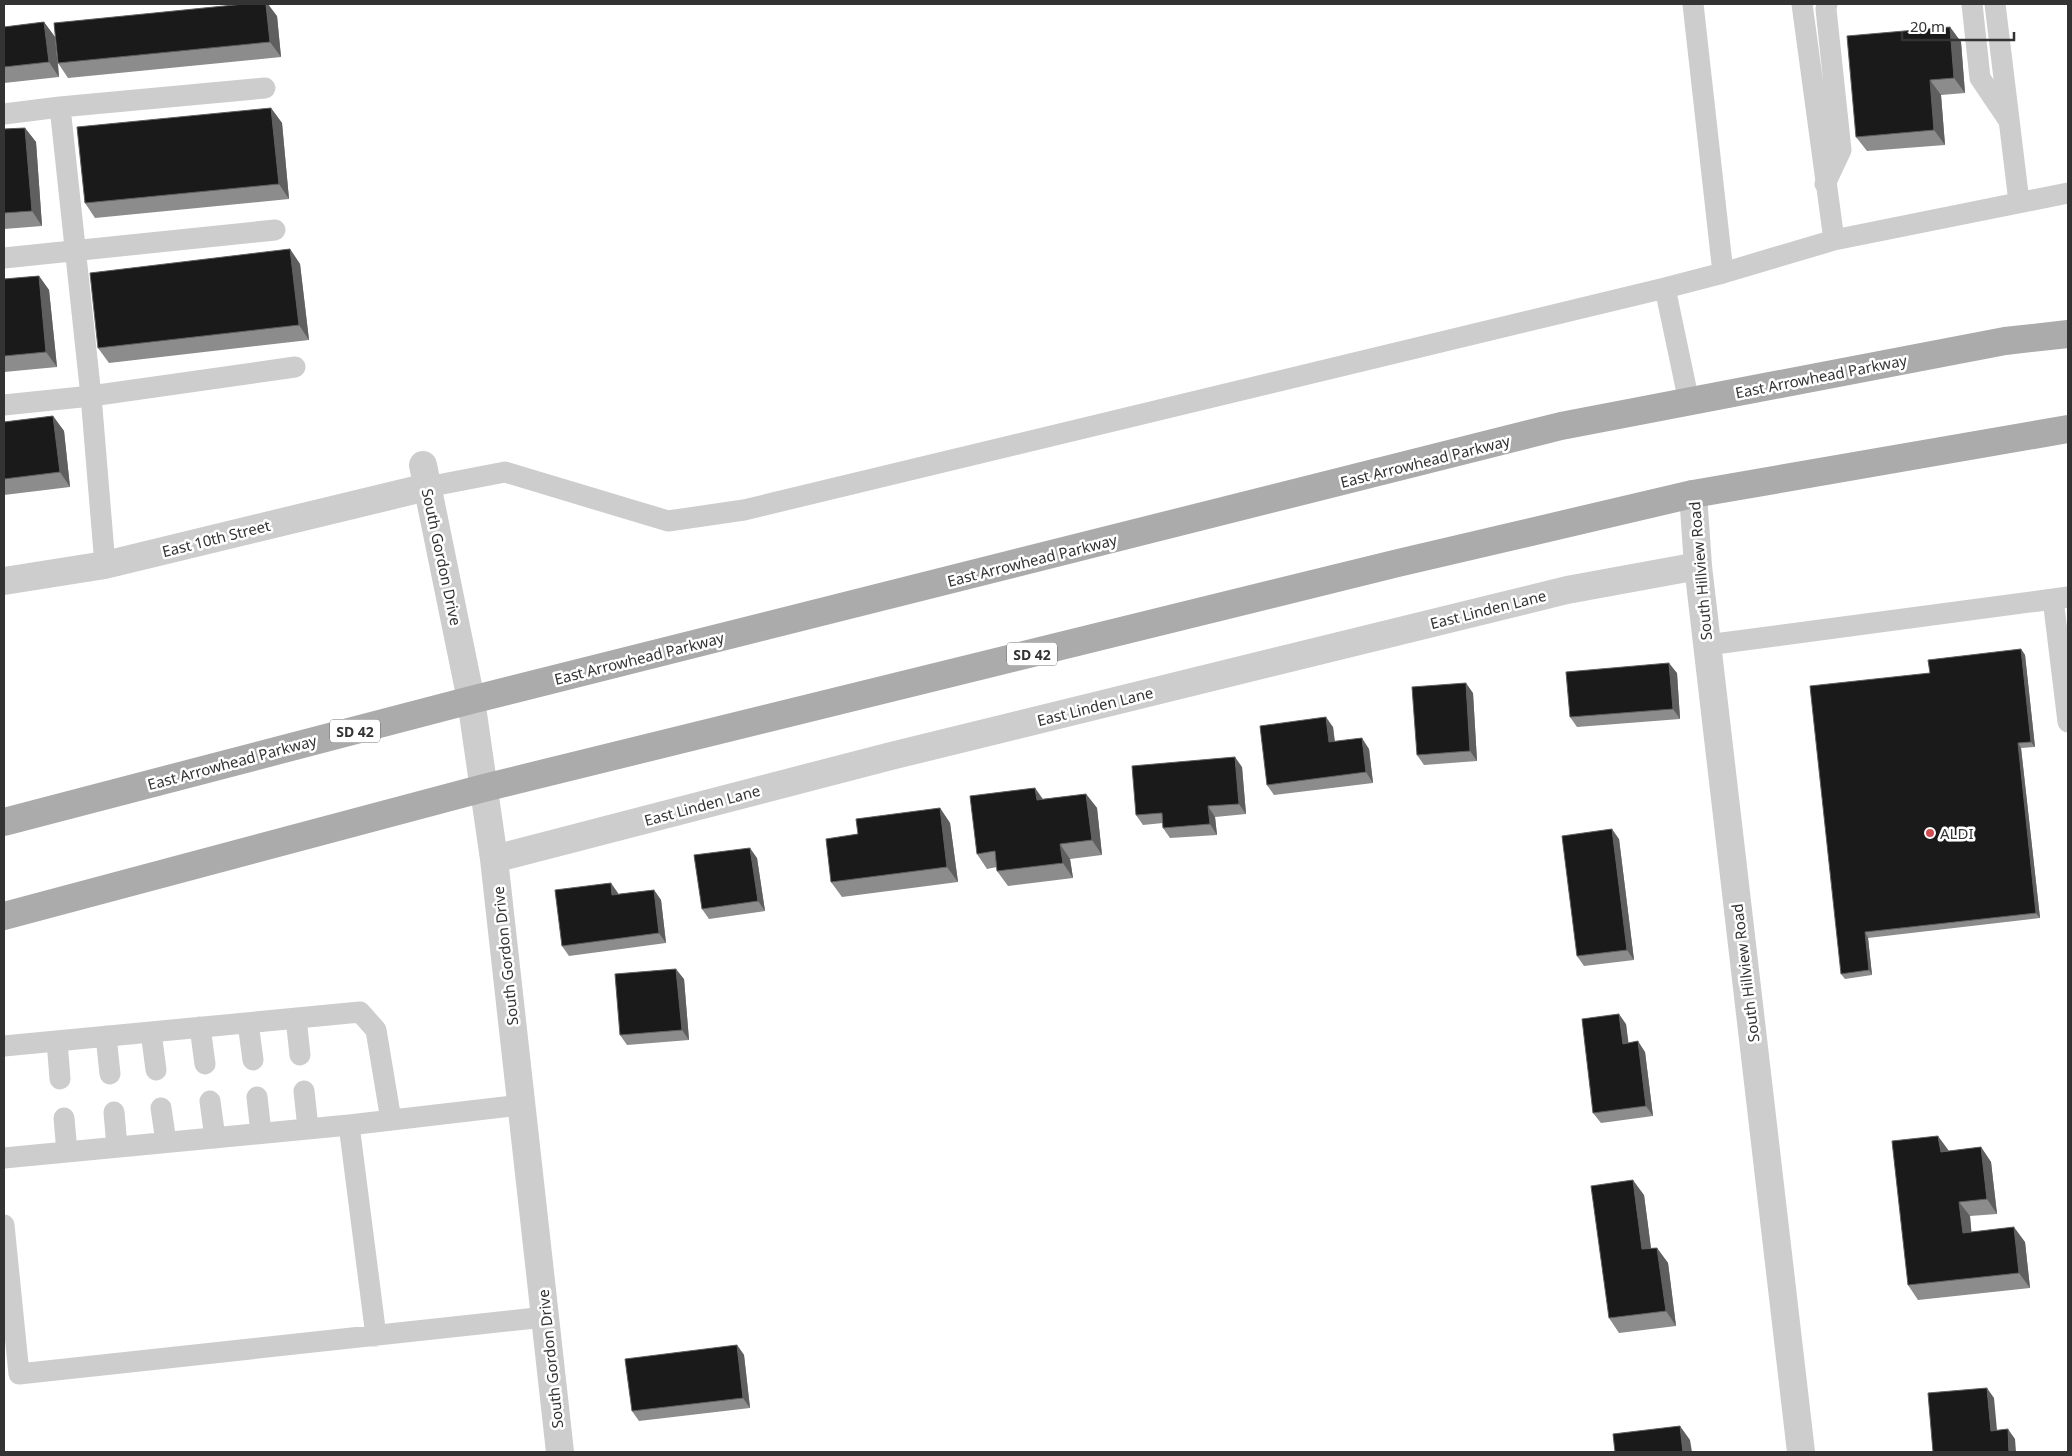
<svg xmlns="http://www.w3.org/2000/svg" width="2072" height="1456" viewBox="0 0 2072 1456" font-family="'Noto Sans',sans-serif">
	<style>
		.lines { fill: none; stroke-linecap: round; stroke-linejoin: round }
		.service { stroke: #cdcdcd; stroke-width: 21 }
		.minor { stroke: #cdcdcd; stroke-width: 28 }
		.primary { stroke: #ababab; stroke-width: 28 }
		.wall { fill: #8c8c8c }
		.shaded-wall { fill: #5f5f5f }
		.building { fill: #1a1a1a; stroke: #5f5f5f }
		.poi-dot { fill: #d34b52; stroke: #fff; stroke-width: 2 }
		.labels { text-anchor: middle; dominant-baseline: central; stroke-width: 5; stroke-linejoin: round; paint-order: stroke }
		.shield { fill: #fff; stroke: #707070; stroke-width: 1 }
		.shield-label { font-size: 14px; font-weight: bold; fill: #333 }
		.street-label { font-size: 15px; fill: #333; stroke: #fff }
		.poi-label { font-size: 15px; fill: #333; stroke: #fff; text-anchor: start }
	</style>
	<rect width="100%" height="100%" fill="#fff"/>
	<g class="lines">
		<path class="service" d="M1693 4 1723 273
			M1802 4 1834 240
			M1972 4 1980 78 2007 118
			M1995 4 2019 202
			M60 107 265 88
			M4 114 60 107 91 396 295 367
			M1825 184 1841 150 1826 9 1827 4
			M4 258 275 230
			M1689 402 1665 288 1723 273 1834 240 2068 193
			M4 405 91 396 105 565
			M427 487 505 472 668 521 744 510 1665 288
			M2053 599 2068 722
			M1707 645 2068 597
			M296 1018 300 1055
			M248 1023 253 1060
			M200 1027 205 1064
			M151 1032 156 1070
			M106 1036 110 1074
			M57 1041 60 1079
			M4 1046 360 1012 376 1030 391 1120
			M304 1091 308 1128
			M257 1097 261 1133
			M210 1101 215 1138
			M161 1108 166 1142
			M114 1112 117 1147
			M64 1118 67 1152
			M349 1125 376 1336
			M4 1158 349 1125 521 1105
			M4 1225 19 1374 545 1317"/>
		<path class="minor" d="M423 465 471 700 494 859 560 1452
			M1693 494 1698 566 1801 1452
			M4 581 105 565 427 487
			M494 859 891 756 1567 590 1698 566"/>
		<path class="primary" d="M4 822 471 700 1561 426 2005 341 2068 334
			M4 916 484 788 1398 563 1693 494 2068 429"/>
	</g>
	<path class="wall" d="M277 16 281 57 68 78 58 63 59 77 4 83V27L44 22 55 37 57 62Z
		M1950 27 1961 42 1965 93 1941 95 1945 145 1867 151 1856 137Z
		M271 108 282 123 289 199 95 218 85 203Z
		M25 128 36 142 42 226 4 229V129Z
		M290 249 300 264 309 340 109 363 98 348Z
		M39 276 49 290 57 367 4 372V279Z
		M53 416 64 431 70 487 4 495V422Z
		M2021 649 2025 655 2035 747 2021 748 2040 918 1868 938 1872 975 1845 979 1841 974 1930 673Z
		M1677 673 1680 719 1577 727 1570 717Z
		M1473 693 1477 761 1424 765 1417 755Z
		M1333 727 1335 742 1369 749 1373 783 1274 795 1267 785Z
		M1242 767 1246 814 1215 817 1217 835 1170 838 1163 828V823L1143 825 1136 815Z
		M1035 788 1043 799 1086 794 1097 808 1102 855 1070 859 1073 878 1008 886 997 871V867L987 869 977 854Z
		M940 808 950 823 958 882 842 897 831 882 858 834Z
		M1619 839 1634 960 1584 966 1577 956Z
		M757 858 765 911 709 919 702 909Z
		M654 890 661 900 666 943 569 956 562 946 618 893V894Z
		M684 979 689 1040 627 1045 620 1035Z
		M1626 1024 1628 1043 1645 1052 1653 1116 1601 1123 1593 1113Z
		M1981 1147 1991 1162 1997 1214 1970 1216 1971 1232 2025 1242 2030 1288 1918 1300 1908 1285 1949 1151Z
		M1644 1195 1651 1248H1657L1668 1263 1676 1326 1619 1333 1609 1318Z
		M737 1345 744 1355 750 1408 639 1421 632 1411Z"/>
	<path class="shaded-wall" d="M266 4H268L277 16 281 57 270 42Z
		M44 22 55 37 59 77 49 62Z
		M1950 27 1961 42 1965 93 1954 78Z
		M1930 80 1941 95 1945 145 1934 130Z
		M271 108 282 123 289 199 279 184Z
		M25 128 36 142 42 226 32 211Z
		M290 249 300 264 309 340 299 325Z
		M39 276 49 290 57 367 46 352Z
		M53 416 64 431 70 487 60 472Z
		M2021 649 2025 655 2035 747 2031 742Z
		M1669 663 1677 673 1680 719 1673 709Z
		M1466 683 1473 693 1477 761 1470 751Z
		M1326 717 1333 727 1336 753 1329 742Z
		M1362 738 1369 749 1373 783 1366 772Z
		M2018 743 2021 748 2040 918 2036 913Z
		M1235 757 1242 767 1246 814 1239 804Z
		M1035 788 1045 803 1037 800Z
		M1086 794 1097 808 1102 855 1092 840Z
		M1208 806 1215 817 1217 835 1210 824Z
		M940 808 950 823 958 882 947 867Z
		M1612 829 1619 839 1634 960 1627 950Z
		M1060 844 1070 859 1073 878 1063 863Z
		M750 848 757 858 765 911 758 901Z
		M611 883 618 893 619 905 612 895Z
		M654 890 661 900 666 943 659 933Z
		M1865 932 1868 938 1872 975 1869 970Z
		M676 969 684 979 689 1040 682 1030Z
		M1619 1014 1626 1024 1630 1054 1623 1044Z
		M1638 1041 1645 1052 1653 1116 1646 1106Z
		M1938 1136 1949 1151 1941 1152Z
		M1981 1147 1991 1162 1997 1214 1987 1199Z
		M1633 1180 1644 1195 1653 1264 1642 1249Z
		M1959 1202 1970 1216 1973 1248 1963 1233Z
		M2014 1227 2025 1242 2030 1288 2019 1273Z
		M1657 1248 1668 1263 1676 1326 1666 1311Z
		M737 1345 744 1355 750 1408 743 1398Z
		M1987 1388 1994 1398 1998 1441 1991 1431Z
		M1680 1426 1690 1440 1692 1452H1683Z
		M2008 1429 2015 1439 2016 1452H2009Z"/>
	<path class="building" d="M244 4H266L270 42 58 63 54 23Z
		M44 22 49 62 4 67V27Z
		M1950 27 1954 78 1930 80 1934 130 1856 137 1847 36Z
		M271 108 279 184 85 203 77 127Z
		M25 128 32 211 4 213V129Z
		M290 249 299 325 98 348 90 273Z
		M39 276 46 352 4 356V279Z
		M53 416 60 472 4 479V422Z
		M2021 649 2031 742 2018 743 2036 913 1865 932 1869 970 1841 974 1810 686 1930 673 1928 660Z
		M1669 663 1673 709 1570 717 1566 672Z
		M1466 683 1470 751 1417 755 1412 687Z
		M1326 717 1329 742 1362 738 1366 772 1267 785 1260 726Z
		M1235 757 1239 804 1208 806 1210 824 1163 828 1162 813 1136 815 1132 766Z
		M1035 788 1037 800 1086 794 1092 840 1060 844 1063 863 997 871 995 851 977 854 970 796Z
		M940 808 947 867 831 882 826 839 858 834 856 819Z
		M1612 829 1627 950 1577 956 1562 836Z
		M750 848 758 901 702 909 694 855Z
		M611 883 612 895 654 890 659 933 562 946 555 890Z
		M676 969 682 1030 620 1035 615 974Z
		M1619 1014 1623 1044 1638 1041 1646 1106 1593 1113 1582 1019Z
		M1938 1136 1941 1152 1981 1147 1987 1199 1959 1202 1963 1233 2014 1227 2019 1273 1908 1285 1892 1141Z
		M1633 1180 1642 1249 1657 1248 1666 1311 1609 1318 1591 1186Z
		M737 1345 743 1398 632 1411 625 1359Z
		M1987 1388 1991 1431 2008 1429 2009 1452H1933L1928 1393Z
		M1680 1426 1683 1452H1615L1613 1434Z"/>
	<circle class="poi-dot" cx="1930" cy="833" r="5"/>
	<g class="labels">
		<g class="shield">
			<rect x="1007" y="642.5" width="50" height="23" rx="4"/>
			<rect x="330" y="719.5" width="50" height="23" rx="4"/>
		</g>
		<g class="shield-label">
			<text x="1032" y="654">SD 42</text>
			<text x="355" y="731">SD 42</text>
		</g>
		<g class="street-label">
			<text transform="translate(1821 376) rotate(-11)">East Arrowhead Parkway</text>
			<text transform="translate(1425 461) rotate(-14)">East Arrowhead Parkway</text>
			<text transform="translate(216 538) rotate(-14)">East 10th Street</text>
			<text transform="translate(442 557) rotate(78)">South Gordon Drive</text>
			<text transform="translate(1032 560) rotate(-14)">East Arrowhead Parkway</text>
			<text transform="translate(1700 571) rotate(-95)">South Hillview Road</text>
			<text transform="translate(1488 609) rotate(-14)">East Linden Lane</text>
			<text transform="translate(639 658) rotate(-14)">East Arrowhead Parkway</text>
			<text transform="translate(1095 706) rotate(-14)">East Linden Lane</text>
			<text transform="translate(232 762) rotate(-15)">East Arrowhead Parkway</text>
			<text transform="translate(702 805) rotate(-15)">East Linden Lane</text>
			<text transform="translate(505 956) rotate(-96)">South Gordon Drive</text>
			<text transform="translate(1745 973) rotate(-97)">South Hillview Road</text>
			<text transform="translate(550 1359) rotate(-96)">South Gordon Drive</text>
		</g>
		<g class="poi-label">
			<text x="1940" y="833">ALDI</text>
		</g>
	</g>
	<rect width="2072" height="1456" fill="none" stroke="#333333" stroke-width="10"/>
	<path d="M1902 32v8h112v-8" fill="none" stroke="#333333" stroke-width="2.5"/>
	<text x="1910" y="32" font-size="15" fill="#333333" stroke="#ffffff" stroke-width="4" paint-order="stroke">20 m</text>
</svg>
